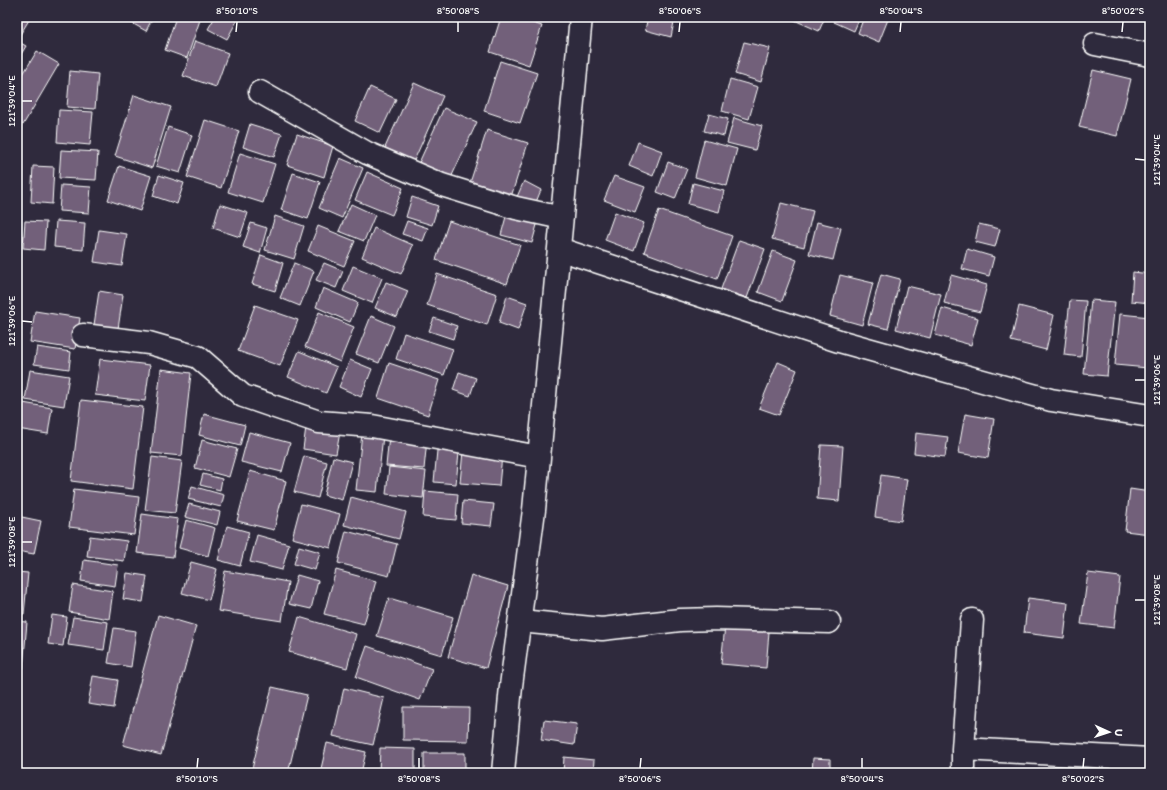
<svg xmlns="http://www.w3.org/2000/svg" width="1167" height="790" viewBox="0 0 1167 790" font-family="Itim,sans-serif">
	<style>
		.building { fill: #72607a; stroke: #fff }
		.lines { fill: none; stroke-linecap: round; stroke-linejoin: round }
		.minor-casing { stroke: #fff; stroke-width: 25 }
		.minor { stroke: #2f2a3d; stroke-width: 22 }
		.ticks { fill: none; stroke: #fff; stroke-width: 1.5 }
		.neatline { fill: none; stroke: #fff; stroke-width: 1.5 }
		.ticks-label { font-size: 10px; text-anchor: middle; fill: #fff }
	</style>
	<rect width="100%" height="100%" fill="#2f2a3d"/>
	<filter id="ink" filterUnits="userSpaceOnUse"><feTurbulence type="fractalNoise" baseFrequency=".025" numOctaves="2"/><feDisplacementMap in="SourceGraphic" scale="8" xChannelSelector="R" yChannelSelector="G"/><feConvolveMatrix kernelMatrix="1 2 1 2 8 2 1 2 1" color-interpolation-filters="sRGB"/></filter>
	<g filter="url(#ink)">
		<path class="building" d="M17 17H23L29 20 18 38 17 37Z
			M121 17H153L146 31Z
			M176 17H201L187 58 165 50Z
			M215 17H235L238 19 227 39 208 29Z
			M501 17H515L542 26 529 65 490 52Z
			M612 17H636L635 23Z
			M648 17H675L671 37 645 30Z
			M793 17H825L819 31 792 19Z
			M836 17H860L854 31 834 22Z
			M864 17H889L879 42 858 33Z
			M17 41 26 46 17 61Z
			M195 41 228 53 216 87 183 76Z
			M744 42 770 48 761 82 735 74Z
			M37 51 59 64 23 125 17 121V84Z
			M500 61 537 73 520 123 484 111Z
			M1093 70 1131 79 1117 136 1079 127Z
			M70 71 98 74 95 109 67 107Z
			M730 79 758 87 749 119 722 111Z
			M414 83 443 96 412 165 383 152Z
			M370 87 396 99 380 133 355 121Z
			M134 95 171 107 152 168 115 156Z
			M444 108 477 122 449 182 417 167Z
			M59 110 93 112 90 145 57 142Z
			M709 114 728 119 724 136 704 131Z
			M734 118 762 126 755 150 727 143Z
			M205 120 239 131 221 188 187 177Z
			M250 124 282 134 274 157 243 147Z
			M168 127 192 135 180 173 156 166Z
			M487 130 528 143 510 200 469 186Z
			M297 134 333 146 324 177 287 165Z
			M704 140 737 149 727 186 695 177Z
			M638 142 662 151 653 176 629 166Z
			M61 150 98 152 96 180 59 178Z
			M240 153 275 164 263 203 228 192Z
			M340 158 363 168 342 218 319 208Z
			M668 162 687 169 675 199 657 192Z
			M33 166 54 167 52 204 31 202Z
			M119 166 151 176 140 211 108 200Z
			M367 172 403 188 392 215 355 200Z
			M293 173 320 182 308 219 281 210Z
			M159 175 184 183 177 204 153 196Z
			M614 176 645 187 635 212 604 200Z
			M524 181 541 190 534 207 516 199Z
			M693 183 724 191 719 212 688 204Z
			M61 185 91 187 89 213 59 211Z
			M412 197 438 206 432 225 406 217Z
			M781 203 813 211 804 247 772 239Z
			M220 204 248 213 240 237 213 228Z
			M351 204 375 215 364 241 339 231Z
			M659 210 732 236 717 279 644 252Z
			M615 212 644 223 634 251 605 240Z
			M507 213 538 221 532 243 501 235Z
			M275 216 304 226 294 259 265 250Z
			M25 221 46 222 44 250 23 248Z
			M56 221 85 223 83 250 54 247Z
			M407 221 428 228 423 241 402 234Z
			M449 221 520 245 507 284 436 260Z
			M817 222 841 228 833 260 809 254Z
			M251 223 267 228 260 253 243 247Z
			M979 224 1000 229 995 247 975 242Z
			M318 226 355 241 344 266 308 251Z
			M374 228 413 245 401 274 362 257Z
			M99 230 127 234 122 266 94 262Z
			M739 240 765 249 747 298 721 289Z
			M967 249 994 257 989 276 962 269Z
			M773 251 797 260 782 301 758 292Z
			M261 255 283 263 275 291 252 284Z
			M294 263 314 271 300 306 280 298Z
			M324 263 343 271 336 288 316 280Z
			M353 266 382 278 372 303 343 291Z
			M1133 272 1150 274V303L1131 301Z
			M437 274 497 294 487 325 427 305Z
			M881 274 900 279 888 329 868 324Z
			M840 275 873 283 862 325 830 316Z
			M951 275 987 285 980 312 944 303Z
			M386 282 408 291 397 317 375 308Z
			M907 286 941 294 930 338 896 329Z
			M323 288 358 303 350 322 316 307Z
			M99 291 123 295 118 329 94 325Z
			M507 296 527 303 518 330 499 323Z
			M1070 300 1086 301 1081 357 1064 355Z
			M1091 300 1115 302 1107 376 1084 374Z
			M255 305 298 320 280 366 238 351Z
			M1019 306 1054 315 1046 350 1011 341Z
			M942 308 978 318 971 345 935 335Z
			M35 311 80 318 75 349 30 342Z
			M319 312 354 327 340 362 305 347Z
			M1120 314 1150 317V346L1148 368 1115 365Z
			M371 316 394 326 379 363 356 354Z
			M434 318 457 326 453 339 429 331Z
			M404 333 453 349 444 375 396 359Z
			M37 347 71 352 69 369 34 364Z
			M299 351 337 367 326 393 288 377Z
			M100 359 150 365 145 401 95 395Z
			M350 360 372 369 361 397 339 387Z
			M778 362 797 370 779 415 759 408Z
			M389 363 439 380 428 415 378 398Z
			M161 369 191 373 182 456 151 453Z
			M30 370 69 376 64 406 25 400Z
			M459 372 476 378 470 396 453 390Z
			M81 400 143 407 133 489 71 481Z
			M17 402 52 408 48 434 17 429Z
			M204 414 245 425 240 446 199 435Z
			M965 414 994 419 988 458 958 453Z
			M306 427 340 432 336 454 303 449Z
			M249 432 290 443 282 472 241 462Z
			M362 433 383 435 377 492 356 490Z
			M916 433 948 437 945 457 914 453Z
			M389 436 427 440 424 469 386 466Z
			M202 440 237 449 229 477 195 468Z
			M438 440 460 442 456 484 434 482Z
			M821 445 843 446 839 501 817 499Z
			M463 451 502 455 499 486 460 483Z
			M304 456 327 462 318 498 294 492Z
			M152 457 182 461 175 513 145 510Z
			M333 457 352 462 342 500 324 495Z
			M389 467 426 471 423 498 386 494Z
			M250 471 286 481 274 530 237 521Z
			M203 474 222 479 220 490 200 485Z
			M881 475 907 479 901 521 875 517Z
			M192 486 224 495 221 507 188 499Z
			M74 489 139 497 134 535 69 527Z
			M1130 489 1150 492V534L1125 531Z
			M425 491 458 494 456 520 423 517Z
			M351 497 406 512 399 539 344 525Z
			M463 501 494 504 491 526 461 523Z
			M189 504 220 512 217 525 185 517Z
			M301 504 340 514 331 548 292 538Z
			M142 514 178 519 173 557 137 553Z
			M17 516 41 521 34 554 17 551Z
			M186 520 215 528 208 556 179 548Z
			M227 526 249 532 240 566 218 560Z
			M346 531 397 544 389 576 338 563Z
			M257 535 289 544 282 570 250 562Z
			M90 536 127 541 124 561 87 556Z
			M299 546 320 552 315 570 294 564Z
			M84 560 118 565 115 586 81 581Z
			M191 562 217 569 209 600 182 593Z
			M336 570 376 581 364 624 324 614Z
			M225 571 288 582 282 621 218 611Z
			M17 572 28 573 24 614 17 613Z
			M127 573 147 576 143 602 123 599Z
			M1088 573 1120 577 1114 628 1081 624Z
			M297 575 318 581 311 609 289 604Z
			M471 575 508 586 486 668 448 657Z
			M73 585 113 591 109 619 69 612Z
			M389 598 453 617 442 655 377 636Z
			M1028 598 1068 603 1064 638 1024 633Z
			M52 615 67 617 63 646 48 644Z
			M158 615 196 626 161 755 123 745Z
			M726 616 770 620 766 668 721 664Z
			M73 617 108 622 104 650 68 645Z
			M299 617 356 634 347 668 289 652Z
			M17 621 27 622 23 668 17 667Z
			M114 628 136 631 131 667 108 663Z
			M367 646 432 669 420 700 356 677Z
			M93 676 118 680 114 708 88 704Z
			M272 687 307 695 288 773H251Z
			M344 688 384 698 373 745 333 736Z
			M403 707 469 708 468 741 403 740Z
			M544 720 577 724 574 745 541 740Z
			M327 743 366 752 361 773H320Z
			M380 748 415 749V773H379Z
			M424 753H465V773H424Z
			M564 757 594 760 593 773H563Z
			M813 758 830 759V773H812Z"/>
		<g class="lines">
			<defs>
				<path id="minor" d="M1095 44 1150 55
					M260 92 367 153 442 185 516 208 562 218
					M559 249 839 341 1051 400 1150 416
					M83 335 149 343 198 357 243 396 319 422 372 426 539 457
					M520 621 602 629 680 620 716 619 829 622
					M963 749 1150 759
					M503 773 511 686 534 510 581 17
					M963 773V749L972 620"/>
			</defs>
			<use href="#minor" class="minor-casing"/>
			<use href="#minor" class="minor"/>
		</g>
	</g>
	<path class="ticks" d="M236 32 237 22M458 32V22M679 32 680 22M900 32 901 22M1122 32 1123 22M22 101H32M1135 159 1145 160M22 321 32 322M1135 380H1145M22 542H32M1135 600H1145M197 768 198 758M419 768V758M640 768 641 758M862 768V758M1083 768 1084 758"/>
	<rect width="1167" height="790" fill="none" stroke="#2f2a3d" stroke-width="44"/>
	<g transform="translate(1109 732) rotate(93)" stroke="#2f2a3d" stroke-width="3" paint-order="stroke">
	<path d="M0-3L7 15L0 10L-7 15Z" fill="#ffffff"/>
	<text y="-6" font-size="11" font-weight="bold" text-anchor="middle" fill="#ffffff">U</text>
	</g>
	<rect x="22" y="22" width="1123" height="746" class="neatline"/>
	<g class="ticks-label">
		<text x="237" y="14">8°50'10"S</text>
		<text x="458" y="14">8°50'08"S</text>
		<text x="680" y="14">8°50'06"S</text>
		<text x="901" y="14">8°50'04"S</text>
		<text x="1123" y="14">8°50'02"S</text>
		<text transform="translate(11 101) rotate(-90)" y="4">121°39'04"E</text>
		<text transform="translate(1156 160) rotate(-90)" y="4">121°39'04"E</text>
		<text transform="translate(11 321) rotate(-90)" y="4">121°39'06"E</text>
		<text transform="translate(1156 380) rotate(-90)" y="4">121°39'06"E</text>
		<text transform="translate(11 542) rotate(-90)" y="4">121°39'08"E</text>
		<text transform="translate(1156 600) rotate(-90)" y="4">121°39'08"E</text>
		<text x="197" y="782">8°50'10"S</text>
		<text x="419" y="782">8°50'08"S</text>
		<text x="640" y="782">8°50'06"S</text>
		<text x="862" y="782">8°50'04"S</text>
		<text x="1083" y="782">8°50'02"S</text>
	</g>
</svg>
